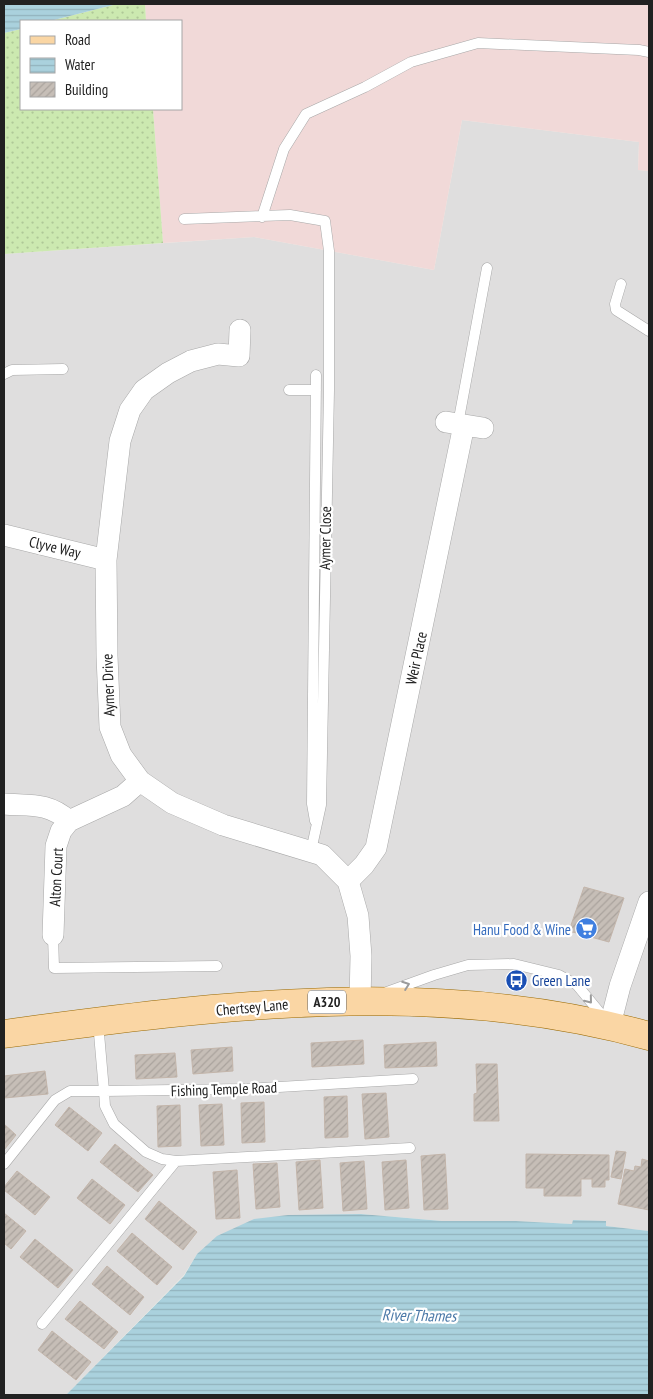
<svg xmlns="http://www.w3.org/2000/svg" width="653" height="1399" viewBox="0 0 653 1399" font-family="'PT Sans Narrow',sans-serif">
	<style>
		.residential { fill: #dfdede }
		.commercial { fill: #f1d9d8 }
		.grass { fill: url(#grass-dots) }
		.water { fill: url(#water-rules) }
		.building { fill: url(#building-hatch); stroke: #c3b5aa }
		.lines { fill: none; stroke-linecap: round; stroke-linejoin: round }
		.service-casing { stroke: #a8a8a8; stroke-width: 11 }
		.minor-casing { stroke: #a8a8a8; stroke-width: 22 }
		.primary-casing { stroke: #9a6a04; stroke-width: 29 }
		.service { stroke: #fff; stroke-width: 10 }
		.minor { stroke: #fff; stroke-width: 21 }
		.primary { stroke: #fad6a4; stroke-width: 28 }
		.oneway { stroke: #9b9b9b }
		.labels { text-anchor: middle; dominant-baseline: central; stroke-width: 4.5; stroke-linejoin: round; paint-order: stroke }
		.shield { fill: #fff; stroke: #646464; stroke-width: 1 }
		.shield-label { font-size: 14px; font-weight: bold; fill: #212121 }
		.street-label { font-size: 15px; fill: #212121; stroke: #fff }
		.shop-label { font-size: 15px; fill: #366cbe; stroke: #fff; text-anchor: end }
		.transit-label { font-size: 15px; fill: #164399; stroke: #fff; text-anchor: start }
		.water-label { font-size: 16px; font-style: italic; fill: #4b79a8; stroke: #fff }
	</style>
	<defs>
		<pattern id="grass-dots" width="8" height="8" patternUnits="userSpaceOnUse" patternTransform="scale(1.25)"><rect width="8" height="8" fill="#cce9b0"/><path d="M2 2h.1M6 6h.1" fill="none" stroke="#afc897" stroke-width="1.8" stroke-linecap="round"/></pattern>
		<pattern id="water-rules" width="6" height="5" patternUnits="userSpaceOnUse" patternTransform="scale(1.25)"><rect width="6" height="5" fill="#aad1dd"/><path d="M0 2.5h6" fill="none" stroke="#92b3bd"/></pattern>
		<pattern id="building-hatch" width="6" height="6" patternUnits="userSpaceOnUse" patternTransform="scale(1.25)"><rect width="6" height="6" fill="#c6beb7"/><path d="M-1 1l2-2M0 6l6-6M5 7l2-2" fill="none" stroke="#aaa39d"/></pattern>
	</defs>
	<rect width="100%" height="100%" fill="#f1eee8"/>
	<path class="residential" d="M462 120 639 142 638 170 649 171V1231L605 1226 606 1222 573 1220V1224L516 1221H442L361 1214 197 1254 184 1275 66 1395H4V254L254 237 434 270Z"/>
	<path class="commercial" d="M145 4H649V171L638 170 639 142 462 120 434 270 254 237 163 243 153 109H181V21H146Z"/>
	<path class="grass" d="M117 4H145L146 21H50Z
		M21 29V109H153L163 243 4 254V33Z"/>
	<path class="water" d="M4 4H117L50 21H21V29L4 33Z
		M361 1214 442 1221H516L572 1224 573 1220 606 1221V1226L649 1231V1395H66L184 1276 197 1254 217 1236 254 1219 288 1215Z"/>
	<path class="building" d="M584 887 624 898 609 942 569 931Z
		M363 1040 364 1064 312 1067 311 1043Z
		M436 1042 437 1066 385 1068 384 1045Z
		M232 1047 233 1071 193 1074 191 1050Z
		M175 1053 177 1077 136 1079 135 1055Z
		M476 1064H497L499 1121H474V1094L477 1093Z
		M45 1071 48 1094 4 1098V1076Z
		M386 1093 389 1137 365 1139 362 1094Z
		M347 1096 348 1137 325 1138 324 1097Z
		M264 1102 265 1142 242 1143 241 1103Z
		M222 1104 224 1145 201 1146 199 1105Z
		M180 1105 181 1146 158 1147 157 1106Z
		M69 1107 102 1133 88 1151 55 1125Z
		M4 1124 16 1135 4 1150Z
		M115 1144 153 1175 138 1192 100 1162Z
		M616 1151 626 1152 621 1179 611 1177Z
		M445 1154 448 1209 424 1210 421 1156Z
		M526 1154 609 1155V1180H605V1187H592V1179H581V1196H544V1188H526Z
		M642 1159 649 1161V1210L618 1204 625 1169 634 1171 635 1166 641 1167Z
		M320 1160 323 1208 299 1210 296 1162Z
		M406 1160 409 1208 385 1210 382 1162Z
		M364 1161 367 1209 343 1211 340 1163Z
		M277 1163 280 1207 256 1209 253 1164Z
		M237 1170 240 1218 216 1219 213 1172Z
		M17 1171 50 1197 35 1215 4 1190V1187Z
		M92 1179 125 1205 110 1224 77 1198Z
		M159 1201 197 1232 183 1250 145 1219Z
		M4 1213 26 1231 11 1249 4 1243Z
		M132 1233 172 1267 157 1285 117 1251Z
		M35 1239 73 1270 58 1288 20 1257Z
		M107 1266 144 1297 130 1315 92 1284Z
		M80 1301 118 1332 104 1349 65 1319Z
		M52 1331 91 1362 76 1380 38 1350Z"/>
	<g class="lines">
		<defs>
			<path id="service" d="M262 217 284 149 306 114 365 87 411 62 478 43 639 50 649 52
				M184 219 290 215 325 221 329 251V390L321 805 311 851
				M621 284 615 304 616 310 649 331
				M4 374 12 370 63 369
				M289 390H316
				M458 424 487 268
				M315 821 312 804 316 375
				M53 935 54 968 217 966
				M387 992 434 975 468 965 514 964 559 975 577 985 605 1019
				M98 1022 104 1091 244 1089 413 1079
				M4 1164 55 1100 70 1091H104L105 1106 114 1124 146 1152 162 1159 176 1161 410 1148
				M42 1324 176 1161"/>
			<path id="minor" d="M240 330 239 356 218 354 191 361 168 373 144 390 130 410 120 441 106 560 107 656 110 727 121 755 140 781 172 803 223 825 322 855 348 881 358 916 361 956 360 1002
				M446 422 483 428
				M4 535 106 560
				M4 804C30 806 48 802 69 821
				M348 881 364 865 376 848 464 425
				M53 935 56 846 61 831 69 821 123 796 140 781
				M610 1025 620 986 649 902"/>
			<path id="primary" d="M4 1034C217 1005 439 977 649 1036"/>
		</defs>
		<use href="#service" class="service-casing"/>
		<use href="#minor" class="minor-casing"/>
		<use href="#primary" class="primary-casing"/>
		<use href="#service" class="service"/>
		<use href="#minor" class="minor"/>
		<use href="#primary" class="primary"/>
	</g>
	<defs><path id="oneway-chevron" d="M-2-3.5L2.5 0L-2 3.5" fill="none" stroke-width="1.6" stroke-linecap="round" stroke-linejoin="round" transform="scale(1.25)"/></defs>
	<g class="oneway">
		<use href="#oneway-chevron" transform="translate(406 985) rotate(-20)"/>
		<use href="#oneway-chevron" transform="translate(589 1000) rotate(51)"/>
	</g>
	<defs>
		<symbol id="supermarket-disc" viewBox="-11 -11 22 22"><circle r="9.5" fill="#3f7fe0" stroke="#fff"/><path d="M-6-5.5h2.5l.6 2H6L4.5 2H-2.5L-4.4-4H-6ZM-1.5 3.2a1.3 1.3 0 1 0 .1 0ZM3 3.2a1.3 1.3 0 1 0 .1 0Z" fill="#fff"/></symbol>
		<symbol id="bus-disc" viewBox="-11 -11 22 22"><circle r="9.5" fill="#1a4fb4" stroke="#fff"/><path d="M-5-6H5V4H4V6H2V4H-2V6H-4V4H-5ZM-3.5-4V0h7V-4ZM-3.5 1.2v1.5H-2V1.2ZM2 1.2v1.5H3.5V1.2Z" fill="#fff"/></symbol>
	</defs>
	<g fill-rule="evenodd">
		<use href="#supermarket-disc" x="574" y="916" width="25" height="25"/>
		<use href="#bus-disc" x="504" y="968" width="25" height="25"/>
	</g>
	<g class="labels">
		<rect class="shield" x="308" y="990.5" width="38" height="23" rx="4"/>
		<g class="shield-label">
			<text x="327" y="1002">A320</text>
		</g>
		<g class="street-label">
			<text transform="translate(325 538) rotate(-89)">Aymer Close</text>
			<text transform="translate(55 547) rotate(13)">Clyve Way</text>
			<text transform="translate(416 658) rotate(-78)">Weir Place</text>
			<text transform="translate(108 685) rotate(-92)">Aymer Drive</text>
			<text transform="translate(56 877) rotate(-87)">Alton Court</text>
			<text transform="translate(252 1007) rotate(-5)">Chertsey Lane</text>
			<text transform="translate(224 1089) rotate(-2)">Fishing Temple Road</text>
		</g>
		<g class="shop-label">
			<text x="571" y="929">Hanu Food &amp; Wine</text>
		</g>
		<g class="transit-label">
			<text x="532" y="980">Green Lane</text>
		</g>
		<g class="water-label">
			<text transform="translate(419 1315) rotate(1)">River Thames</text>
		</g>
	</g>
	<rect width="653" height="1399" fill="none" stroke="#212121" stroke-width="10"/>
	<rect x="20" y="20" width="162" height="90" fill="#ffffff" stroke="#a6a6a6"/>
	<rect x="30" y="36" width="25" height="8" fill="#fad6a4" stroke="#a6a6a6"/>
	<text x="65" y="45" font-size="15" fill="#212121">Road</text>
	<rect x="30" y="58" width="25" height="15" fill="url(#water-rules)" stroke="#a6a6a6"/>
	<text x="65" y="70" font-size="15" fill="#212121">Water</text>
	<rect x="30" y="82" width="25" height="15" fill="url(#building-hatch)" stroke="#a6a6a6"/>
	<text x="65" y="95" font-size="15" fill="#212121">Building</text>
</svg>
